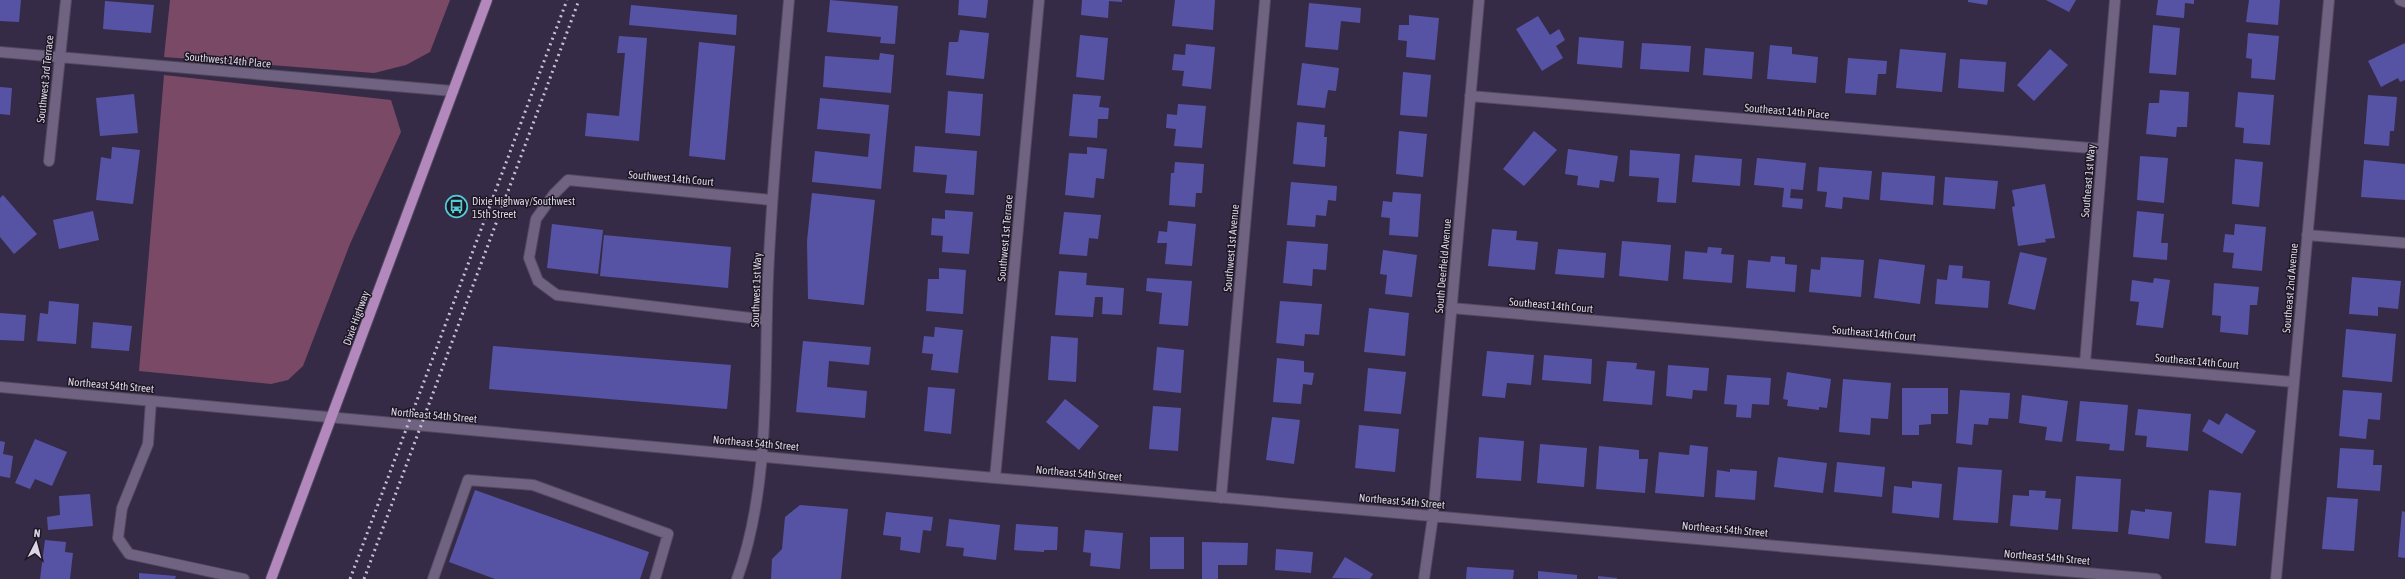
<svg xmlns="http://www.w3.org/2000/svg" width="2405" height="579" viewBox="0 0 2405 579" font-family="'Asap Condensed',sans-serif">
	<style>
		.green { fill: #794966 }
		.building { fill: #5753a4 }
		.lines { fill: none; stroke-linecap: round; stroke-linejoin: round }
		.minor-casing { stroke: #53495f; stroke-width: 12 }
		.major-casing { stroke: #53495f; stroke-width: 12 }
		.minor { stroke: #6f6381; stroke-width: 10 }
		.major { stroke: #b288bd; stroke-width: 10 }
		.rail { stroke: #c6bfd1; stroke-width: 3; stroke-dasharray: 2 4; stroke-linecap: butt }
		.labels { text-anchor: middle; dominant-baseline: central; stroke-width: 3; stroke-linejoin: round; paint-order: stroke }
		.street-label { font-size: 11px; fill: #dcd5e6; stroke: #1c1723 }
		.poi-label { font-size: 11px; fill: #dcd5e6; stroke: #1c1723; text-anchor: start }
	</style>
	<rect width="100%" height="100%" fill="#362b46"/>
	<path class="green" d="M170 0H450L430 52 406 65 374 73 164 57Z
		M164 75 391 100 401 132 350 244 303 366 288 380 271 384 139 371Z"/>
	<path class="building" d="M0 0H21L19 22 0 21Z
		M830 0 898 6 895 44 880 43 881 37 827 32Z
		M959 0H988L986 18 958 15Z
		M1082 0H1122V2L1109 1 1108 18 1081 15Z
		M1175 0H1215L1213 30 1172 26Z
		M1968 0H1988L1987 5 1968 2Z
		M2046 0H2076L2069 12Z
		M2158 0H2194V4L2185 3 2184 18 2156 15Z
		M2249 0H2280L2278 25 2246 22Z
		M105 1 154 5 151 33 103 29Z
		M1309 3 1361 8 1360 23 1341 21 1338 50 1305 47Z
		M631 5 737 15 736 35 629 25Z
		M1409 15 1439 18 1435 60 1406 57 1407 41 1398 40 1399 25H1409Z
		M1538 16 1550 35 1559 29 1565 40 1556 46 1563 58 1542 71 1516 29Z
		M2153 25 2180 28 2176 75 2149 73Z
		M960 30 989 33 984 79 946 75 949 42H958Z
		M2248 33 2279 36 2275 80 2251 78 2252 59 2246 58Z
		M1080 35 1108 38 1104 80 1076 77Z
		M619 36 647 38 639 141 585 136 587 113 619 116 625 53H617Z
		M1579 37 1624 41 1622 68 1577 64Z
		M699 42 735 46 725 160 689 156Z
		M1642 43 1691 46 1689 72 1640 69Z
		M2405 43V80L2400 82 2398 78 2381 87 2368 61Z
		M1186 44 1215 47 1211 89 1182 86 1184 71 1172 70 1174 54 1185 55Z
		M1770 45 1792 47V54L1818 57 1816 83 1767 79Z
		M1705 48 1754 52 1752 79 1703 75Z
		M1900 49 1946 53 1942 92 1896 88Z
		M2050 49 2068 65 2034 101 2017 85Z
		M880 53 894 55 891 93 823 87 825 56 879 60Z
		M1848 58 1887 61 1886 74H1878L1876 95 1845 93Z
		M1960 59 2006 62 2004 92 1958 88Z
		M1302 63 1339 68 1336 91 1328 90 1325 108 1297 105Z
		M1403 72 1431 75 1427 117 1400 115Z
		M0 87 12 88 10 115 0 114Z
		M2160 90 2189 92 2187 127H2177L2176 137 2146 134 2149 103H2159Z
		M948 91 983 94 980 136 945 133Z
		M2238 92 2274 95 2270 145 2243 143 2244 128 2235 127Z
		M134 94 138 133 100 136 96 98Z
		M1073 94 1101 96 1099 107 1109 108 1108 119H1098L1097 138 1069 136Z
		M2368 95 2397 97 2394 131H2390L2389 146 2364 144Z
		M820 98 889 105 881 189 812 182 815 151 868 157 870 134 817 129Z
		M1178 104 1206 106 1202 148 1174 146 1176 129 1166 128 1167 114 1177 115Z
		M1297 122 1325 125 1324 137H1327L1325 167 1293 164Z
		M1399 131 1427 134 1423 177 1396 174Z
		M1534 131 1557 150 1524 186 1503 169Z
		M915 146 977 151 974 195 945 193 947 175 913 172Z
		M112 147 140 150 133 204 96 200 101 157 111 159Z
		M1087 147 1107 149 1104 179 1096 178 1094 198 1065 195 1069 153 1087 154Z
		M1568 149 1618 156 1614 182 1600 180 1599 188 1577 185 1578 176 1565 174Z
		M1630 150 1680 154 1676 203 1657 202 1659 178 1629 176Z
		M1695 155 1742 159 1740 186 1692 182Z
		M2140 156 2168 158 2164 203 2137 200Z
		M1757 158 1806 163 1803 190 1791 189 1790 198 1803 199 1802 209 1782 207 1784 188 1754 185Z
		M2235 159 2263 162 2259 207 2232 204Z
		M2364 160 2405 164V200L2361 197Z
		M1175 162 1204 164 1202 193H1196L1195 207 1169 205 1171 173H1174Z
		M1819 167 1872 171 1869 200 1843 197 1842 209 1825 207 1827 192 1817 191Z
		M1882 172 1935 176 1933 205 1880 200Z
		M1945 177 1998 181 1995 209 1943 205Z
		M1291 182 1337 186 1336 201 1328 200 1326 216 1316 215 1315 227 1287 225Z
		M2045 184 2055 238 2045 239 2046 242 2018 246 2012 207 2015 206 2012 190Z
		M1393 192 1421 194 1418 237 1389 235 1390 218 1381 217 1383 201 1392 202Z
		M812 193 875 200 864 305 808 299 807 241Z
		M3 195 37 234 14 254 0 237V198Z
		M945 210 973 212 969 254 942 252 943 236 931 235 932 218 945 219Z
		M93 211 99 240 59 249 53 220Z
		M2137 211 2164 214 2161 243H2168L2167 260 2133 257Z
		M1064 212 1101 215 1098 239 1089 238 1087 256 1059 254Z
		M1168 221 1196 224 1192 266 1165 264 1167 243H1157L1159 231 1167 232Z
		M552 224 603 230 598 274 547 268Z
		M2235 224 2266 227 2262 271 2232 268 2234 253 2223 252 2225 234 2234 235Z
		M1492 229 1517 231 1516 240 1538 242 1535 270 1488 266Z
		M604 235 731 247 728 288 600 276Z
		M1287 241 1328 244 1326 270 1313 269 1312 286 1283 283Z
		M1622 241 1671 245 1668 281 1619 276Z
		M1708 247 1722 248 1721 254 1734 255 1732 283 1683 279 1685 251 1707 253Z
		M1558 249 1606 253 1604 278 1555 274Z
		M1383 250 1417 255 1412 297 1385 294 1387 275 1380 274Z
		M2020 252 2047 258 2035 310 2008 304Z
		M1771 256 1785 257V264L1797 265 1795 292 1746 288 1748 260 1770 262Z
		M1821 257 1864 260 1861 297 1809 292 1811 269 1820 270Z
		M1879 259 1925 265 1920 304 1874 298Z
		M1949 265 1963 266 1962 278 1990 281 1988 308 1935 304 1937 279 1947 280Z
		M939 268 966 270 963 314 926 311 928 279H939Z
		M1059 271 1087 273 1086 285 1124 288 1122 315 1102 314 1103 297H1095L1093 317 1055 315Z
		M2352 277 2401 281 2398 309 2378 307V316L2349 314Z
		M1147 278 1192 281 1188 326 1159 324 1162 293 1146 291Z
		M2154 278 2170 280 2163 328 2136 325 2139 302 2130 301 2132 280 2153 283Z
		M2214 283 2259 287 2257 305H2250L2248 335 2220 332 2221 316 2212 315Z
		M49 301 79 304 76 344 37 341 40 313 48 314Z
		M1280 301 1322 304 1319 335 1305 334 1304 346 1276 343Z
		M1369 308 1409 313 1405 356 1364 352Z
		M0 313 26 315 24 341 0 340Z
		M93 322 132 326 129 351 91 348Z
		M935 327 963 330 958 373 931 370 933 354 922 353 924 336 934 337Z
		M2346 329 2396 334 2392 382 2342 377Z
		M1051 336 1078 338 1076 382 1048 380Z
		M803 341 871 347 869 365 829 361 827 387 867 391 865 418 796 412Z
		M493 346 731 365 727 409 489 389Z
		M1157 347 1184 350 1181 393 1153 390Z
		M1487 351 1534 355 1531 385 1507 383 1505 398 1482 396Z
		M1544 355 1592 359 1591 384 1542 380Z
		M1277 358 1304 361V372L1314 373 1312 385 1303 384 1301 404 1273 402Z
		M1607 361 1637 363 1636 369 1655 371 1652 405 1603 401Z
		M1668 365 1709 368 1707 391 1693 390 1692 399 1666 396Z
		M1368 368 1406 372 1401 414 1364 411Z
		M1787 372 1831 379 1827 408 1819 407V410L1787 406 1788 400 1783 399Z
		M1727 375 1771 378 1769 405 1752 404 1751 418 1736 417 1737 405 1724 404Z
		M1843 379 1891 383 1888 419 1871 418 1870 435 1839 432Z
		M928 387 955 389 951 434 924 431Z
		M1902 388H1948V414H1931V424L1919 425V435H1902Z
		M1960 390 2010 393 2008 419 1989 418 1988 425 1974 424 1972 445 1956 443Z
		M2343 390 2382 393 2380 420 2368 419 2366 439 2339 436Z
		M2022 395 2068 401 2062 442 2045 440 2047 427 2019 423Z
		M1065 399 1099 426 1079 450 1046 422Z
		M2080 401 2128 405 2124 451 2109 450 2110 444 2076 441Z
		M1153 406 1181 408 1178 451 1149 449Z
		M2138 409 2191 414 2188 451 2146 447 2147 436 2135 435Z
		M2226 413 2256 431 2242 454 2202 431 2209 419 2219 425Z
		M1272 417 1300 420 1294 464 1266 460Z
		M1359 425 1399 429 1395 472 1355 468Z
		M1479 437 1524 441 1521 481 1476 478Z
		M35 439 67 452 52 486 35 479 30 489 15 483Z
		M0 441 5 442 3 454 13 456 10 478 0 476Z
		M1540 444 1587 448 1584 487 1537 483Z
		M1690 445 1708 447 1704 497 1655 493 1659 452 1689 455Z
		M1599 446 1639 450V459H1648L1645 493 1596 489Z
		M2340 448 2374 450 2373 465H2382L2380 491 2337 488Z
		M1778 457 1827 463 1823 493 1774 487Z
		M1837 462 1885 467 1882 497 1834 492Z
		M1958 467 2002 470 1998 523 1953 520Z
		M1730 469 1757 471 1755 500 1715 497 1717 470 1730 472Z
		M2076 476 2121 479 2118 532 2072 529Z
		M1912 481 1942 484 1939 518 1892 513 1894 486 1912 488Z
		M475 490 649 552 640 579H495L449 562Z
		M2029 490 2046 491 2045 498 2061 499 2058 530 2010 526 2013 495 2029 496Z
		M2209 490 2241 493 2236 546 2205 543Z
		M90 494 93 526 48 530 47 517 60 515 59 496Z
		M2327 497 2358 499 2354 551 2322 549Z
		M800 505 848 509 841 579H771L772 559 782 549 785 517Z
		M2145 509 2172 512 2169 539 2128 534 2131 510 2145 512Z
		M2402 511 2405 512V558L2398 557Z
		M886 512 933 517 931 531 923 530 920 553 900 550 901 537 883 535Z
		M949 519 1000 525 996 560 963 556 964 548 946 546Z
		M1016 524 1058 527 1057 550H1044V552L1014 550Z
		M1085 530 1123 533 1120 569 1090 566 1091 553 1083 552Z
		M1150 537H1184V569H1150Z
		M45 540 66 542 65 552 73 553 70 579H40Z
		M1202 542 1248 543 1247 565H1218V579H1202Z
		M1276 549 1313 552 1311 573 1275 570Z
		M1345 557 1373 574 1370 579 1332 578Z
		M1467 567 1514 570 1513 579H1466Z
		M1538 571 1577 575V579H1538Z
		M139 573 176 576 175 579H139Z
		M1598 576 1617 578V579H1598Z"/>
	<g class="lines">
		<defs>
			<path id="minor" d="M2400 0 2405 2
				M0 52 453 91
				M1470 96 2102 149
				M49 161 66 0
				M2307 235 2405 243
				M1451 308 2294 382
				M767 320 557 295 538 281 529 258 536 219 554 194 568 180 771 200
				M2085 363 2115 0
				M0 387 995 478 2156 579
				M151 401 148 444 122 508 118 538 129 554 244 579
				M995 478 1039 0
				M1221 498 1265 0
				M433 579 468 480 533 485 668 534 655 579
				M737 579C771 486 764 375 768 277 772 184 781 92 789 0
				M1424 579 1433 516 1479 0
				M2276 579 2329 0"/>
			<path id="major" d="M271 579 487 0"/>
		</defs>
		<use href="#minor" class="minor-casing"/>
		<use href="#major" class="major-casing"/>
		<use href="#minor" class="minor"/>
		<use href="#major" class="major"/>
		<path class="rail" d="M350 579 567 0
			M364 579 579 0"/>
	</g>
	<defs>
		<symbol id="bus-ring" viewBox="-11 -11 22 22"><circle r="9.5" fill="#1c1723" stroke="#51ccd4" stroke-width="1.5"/><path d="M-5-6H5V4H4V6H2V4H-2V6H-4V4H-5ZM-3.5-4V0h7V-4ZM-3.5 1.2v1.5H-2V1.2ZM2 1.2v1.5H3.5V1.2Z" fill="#51ccd4"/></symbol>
	</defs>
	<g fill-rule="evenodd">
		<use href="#bus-ring" x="444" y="194" width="25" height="25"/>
	</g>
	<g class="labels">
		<g class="street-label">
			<text transform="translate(228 60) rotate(5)">Southwest 14th Place</text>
			<text transform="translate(45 79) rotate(-84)">Southwest 3rd Terrace</text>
			<text transform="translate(1787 111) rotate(5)">Southeast 14th Place</text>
			<text transform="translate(671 178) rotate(5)">Southwest 14th Court</text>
			<text transform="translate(2088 181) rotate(-85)">Southeast 1st Way</text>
			<text transform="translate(1005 238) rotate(-85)">Southwest 1st Terrace</text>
			<text transform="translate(1231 248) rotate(-85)">Southwest 1st Avenue</text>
			<text transform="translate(1443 266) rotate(-85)">South Deerfield Avenue</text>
			<text transform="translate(2290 288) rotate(-85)">Southeast 2nd Avenue</text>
			<text transform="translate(756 290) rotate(-88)">Southwest 1st Way</text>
			<text transform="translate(1551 305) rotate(5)">Southeast 14th Court</text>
			<text transform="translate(356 318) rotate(-70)">Dixie Highway</text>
			<text transform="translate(1874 333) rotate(5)">Southeast 14th Court</text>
			<text transform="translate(2197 361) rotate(5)">Southeast 14th Court</text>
			<text transform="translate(111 385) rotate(5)">Northeast 54th Street</text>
			<text transform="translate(434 415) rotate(5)">Northeast 54th Street</text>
			<text transform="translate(756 443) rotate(5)">Northeast 54th Street</text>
			<text transform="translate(1079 473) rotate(5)">Northeast 54th Street</text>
			<text transform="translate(1402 501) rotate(5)">Northeast 54th Street</text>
			<text transform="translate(1725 529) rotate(5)">Northeast 54th Street</text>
			<text transform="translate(2047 557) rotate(5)">Northeast 54th Street</text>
		</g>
		<g class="poi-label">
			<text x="472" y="201">Dixie Highway/Southwest<tspan x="472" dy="13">15th Street</tspan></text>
		</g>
	</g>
	<g transform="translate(36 543) rotate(6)" stroke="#1c1723" stroke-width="3" paint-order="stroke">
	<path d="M0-3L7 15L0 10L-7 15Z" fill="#dcd5e6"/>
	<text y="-6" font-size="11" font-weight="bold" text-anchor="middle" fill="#dcd5e6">N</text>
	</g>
</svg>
